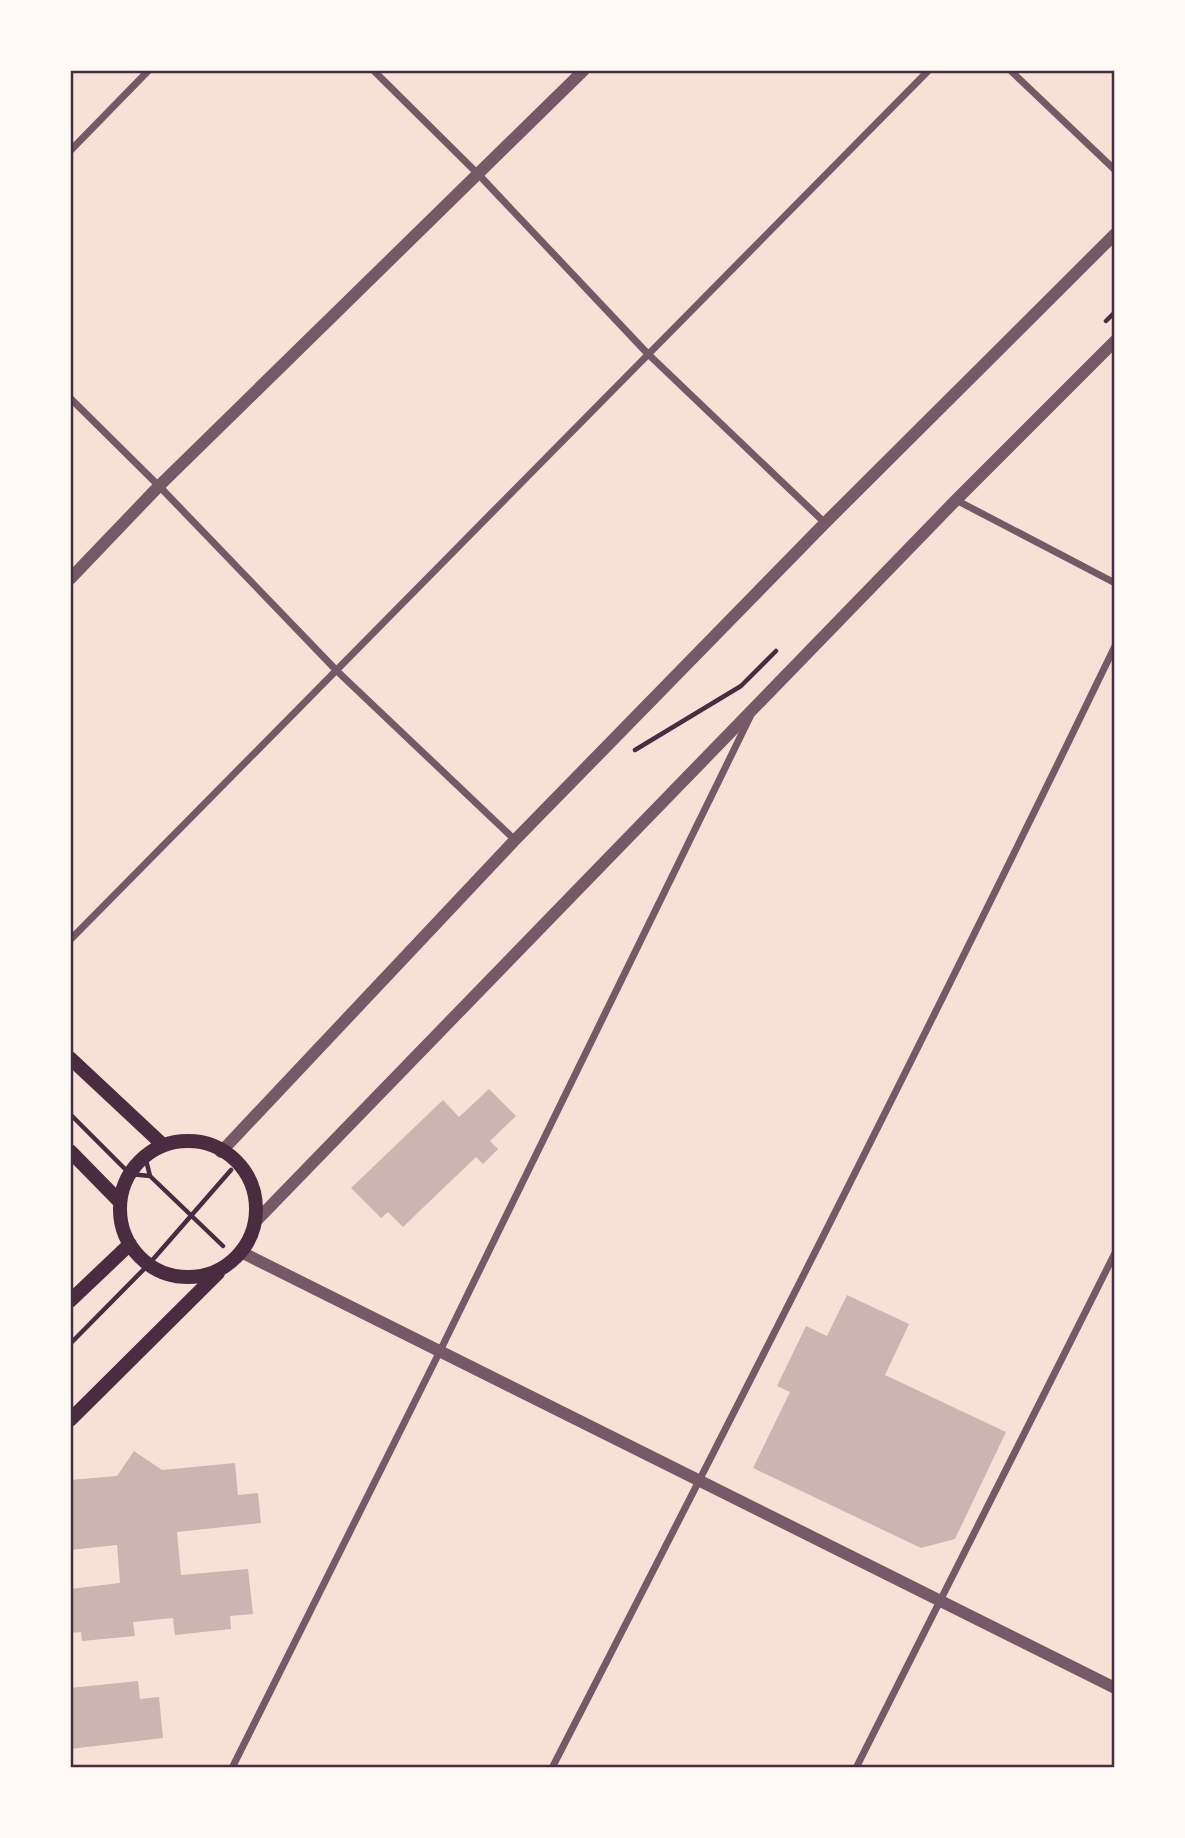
<svg xmlns="http://www.w3.org/2000/svg" width="1185" height="1838" viewBox="0 0 1185 1838" font-family="'Varela Round',sans-serif">
	<style>
		.building { fill: #ccb4b1 }
		.lines { fill: none; stroke-linecap: round; stroke-linejoin: round }
		.path { stroke: #4a2c40; stroke-width: 4.5 }
		.minor { stroke: #755966; stroke-width: 7 }
		.tertiary { stroke: #755966; stroke-width: 12 }
		.secondary { stroke: #4a2c40; stroke-width: 14 }
		.neatline { fill: none; stroke: #4a2c40; stroke-width: 2.5 }
	</style>
	<rect width="100%" height="100%" fill="#f7e1d7"/>
	<path class="building" d="M489 1089 516 1116 490 1141 498 1149 483 1164 476 1157 403 1227 388 1212 381 1218 351 1188 443 1100 459 1117Z
		M847 1295 909 1324 885 1375 1006 1432 955 1539 921 1548 753 1468 790 1392 777 1386 806 1326 827 1336Z
		M134 1451 162 1470 235 1463 238 1495 258 1493 261 1523 177 1532 181 1575 248 1569 253 1614 230 1616 231 1629 175 1635 173 1618 133 1622 135 1636 82 1641 81 1632 70 1633V1589L120 1583 117 1545 70 1550V1480L117 1476Z
		M138 1681 140 1699 159 1697 163 1738 70 1749V1688Z"/>
	<g class="lines">
		<path class="path" d="M1106 321 1115 312
			M635 750 741 686 776 651
			M70 1114 130 1174 150 1176 146 1160
			M150 1176 223 1246
			M70 1344 149 1264 231 1170"/>
		<path class="minor" d="M373 70 479 175 647 353 825 523
			M1010 70 1115 170
			M70 151 149 70
			M70 398 159 486 337 671 515 840
			M956 500 1115 583
			M70 940 929 70
			M232 1768 440 1351 750 717
			M552 1768C743 1396 933 1023 1115 646
			M856 1768 1115 1253"/>
		<path class="tertiary" d="M70 579 159 486 584 70
			M221 1152 515 840 825 523 1115 234
			M256 1221 956 500 1115 341
			M241 1252 1115 1688"/>
		<path class="secondary" d="M70 1058 163 1145
			M120 1209a68 68 0 1 1 136 0a68 68 0 1 1-136 0Z
			M70 1151 120 1202
			M70 1301 130 1244
			M70 1420 218 1273"/>
	</g>
	<rect width="1185" height="1838" fill="none" stroke="#fffaf5" stroke-width="144"/>
	<rect x="72" y="72" width="1041" height="1694" class="neatline"/>
</svg>
